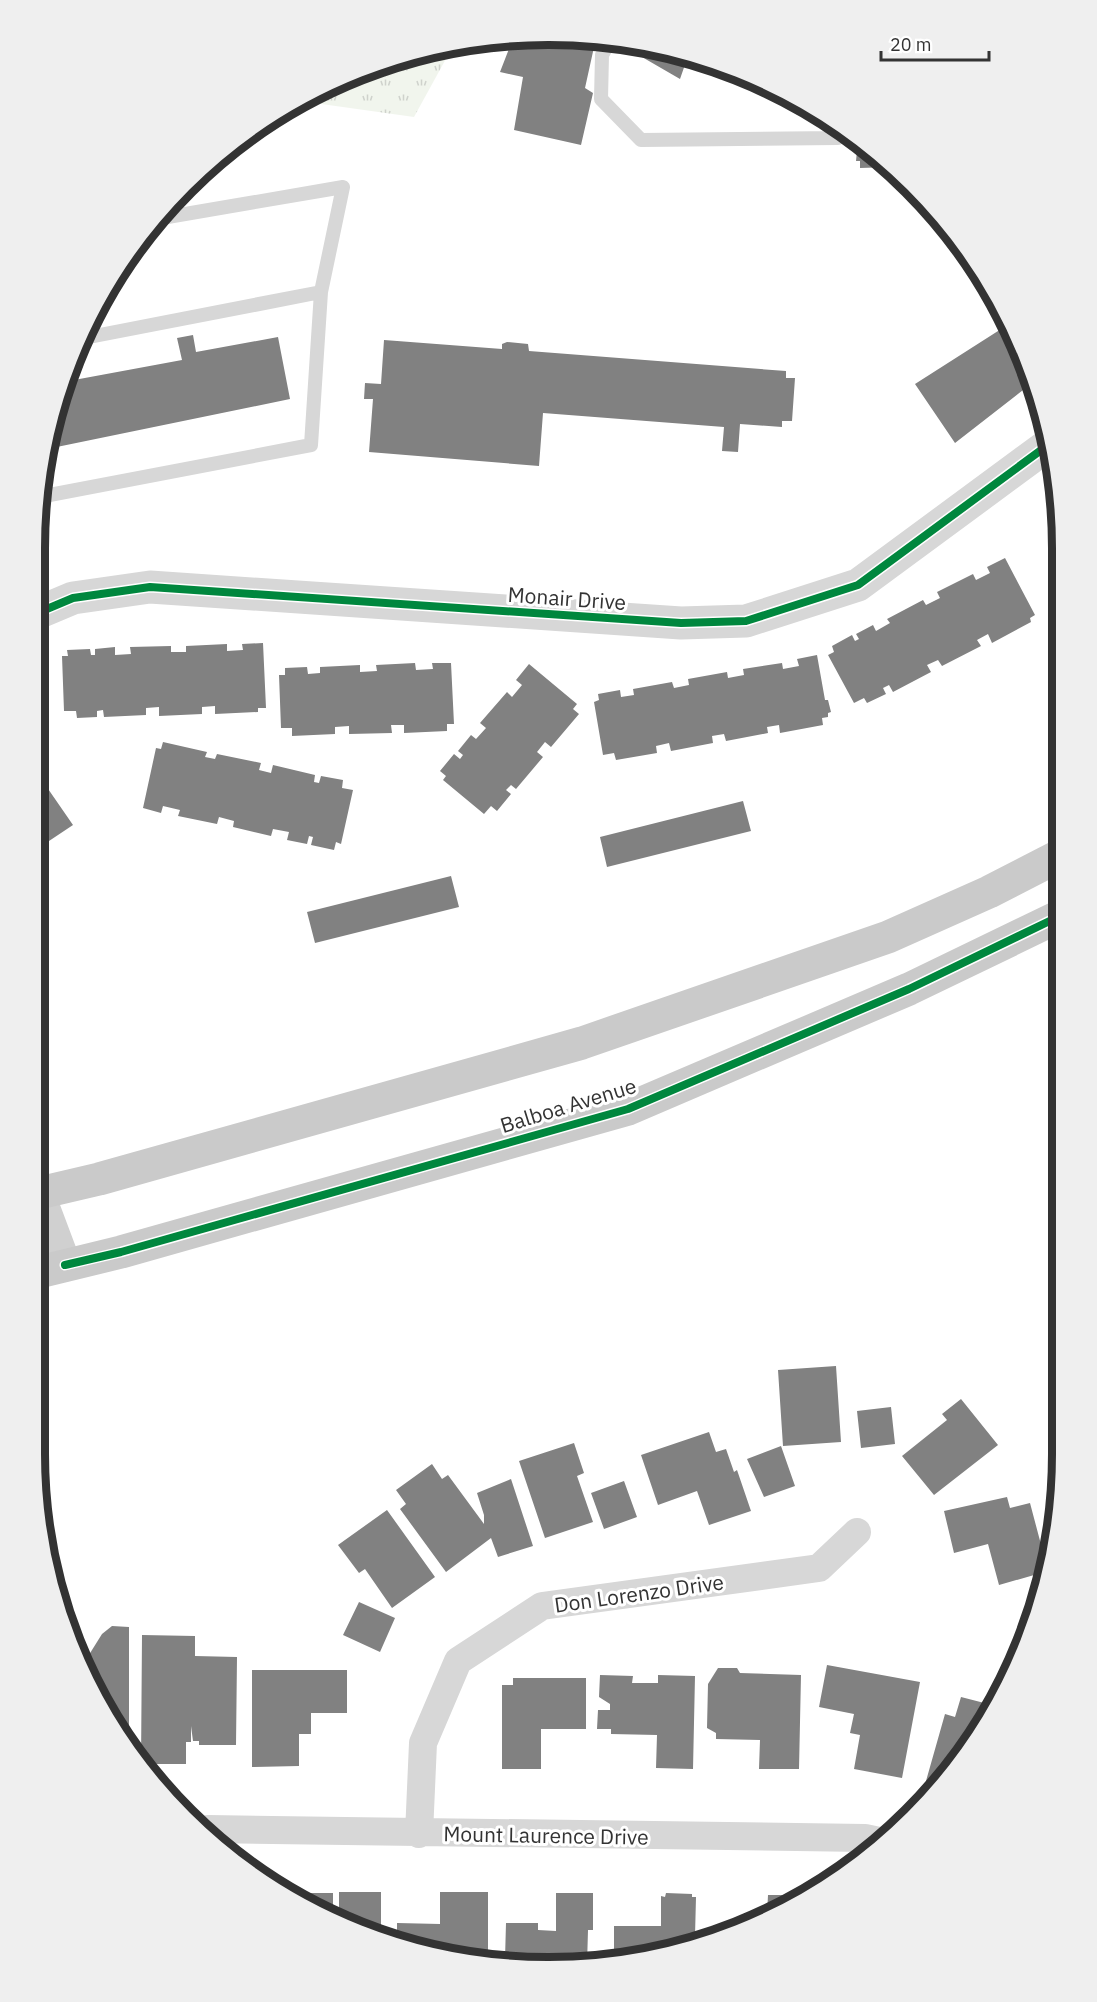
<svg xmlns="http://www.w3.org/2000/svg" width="1097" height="2002" viewBox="0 0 1097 2002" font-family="'IBM Plex Sans',sans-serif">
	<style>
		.grass { fill: url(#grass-tufts) }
		.building { fill: #818181 }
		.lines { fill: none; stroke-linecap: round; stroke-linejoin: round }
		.service { stroke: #d7d7d7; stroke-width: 14 }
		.minor { stroke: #d7d7d7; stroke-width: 28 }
		.tertiary { stroke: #d7d7d7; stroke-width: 33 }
		.secondary { stroke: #d0d0d0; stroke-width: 33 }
		.primary { stroke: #cacaca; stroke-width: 33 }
		.cycleway-casing { stroke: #fff; stroke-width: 11 }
		.cycleway { stroke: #00873e; stroke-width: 8 }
		.labels { text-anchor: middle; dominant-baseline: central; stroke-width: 6; stroke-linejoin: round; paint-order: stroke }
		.street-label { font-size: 21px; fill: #333; stroke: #fff }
		.rim { fill: none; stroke: #333; stroke-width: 8 }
	</style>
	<defs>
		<pattern id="grass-tufts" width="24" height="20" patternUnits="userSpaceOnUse" patternTransform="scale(1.5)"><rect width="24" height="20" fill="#f1f5ed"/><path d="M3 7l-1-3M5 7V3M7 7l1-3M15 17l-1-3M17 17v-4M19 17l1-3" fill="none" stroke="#cfd2cc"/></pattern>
	</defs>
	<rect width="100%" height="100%" fill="#fff"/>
	<path class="grass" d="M453 46 414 117 300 101C345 73 401 54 453 46Z"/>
	<path class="building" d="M514 36 596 38 585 88 593 93 581 145 514 130 523 77 500 72Z
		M651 47 688 56 680 79 642 57Z
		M858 141 888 162 892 167 860 168V161H856Z
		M1009 324 1024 352 1032 383 955 443 915 384Z
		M193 335 196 352 278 337 290 399 47 449 52 415 72 367 74 380 182 360 177 338Z
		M384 340 502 349V344L507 342 528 344 529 351 786 371V378H795L792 421H782V427L740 424 738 452 722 451 724 427 543 413 539 466 369 452 373 399H364L365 383 381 384Z
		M1005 558 1035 615 1030 618 1031 622 992 643 988 634 977 640 981 646 942 666 938 660 927 665 931 672 893 692 889 685 883 688 886 694 867 703 864 698 854 703 828 655 834 652 832 646 852 635 855 641 859 639 856 634 873 625 876 631 890 623 887 619 923 600 926 605 940 598 937 592 973 574 976 580 990 573 987 567Z
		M263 643 266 708H258V712L215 714V706L202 707V714L159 716V707L146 708V715L104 717 103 710 97 711V717L77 718 76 711H64L62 656H68L67 650 90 649 91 655H95V649L115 647V655L131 654 130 647 171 646V652H186V646L227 644V651L243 650 242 644Z
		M817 655 825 700H828L831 712 828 713V717L822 718 823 725 780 733 779 725 767 727 768 733 726 741 724 734 712 736 713 743 671 751 669 743 656 746 657 753 616 760 614 753 603 755 594 702 599 700 598 694 620 690 621 697 634 695 633 689 672 682 674 688 689 685 688 679 727 672 728 678 744 675 743 669 782 663 783 669 799 666 797 659Z
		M415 663 416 670 433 669 432 663H451L454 724H447V731L404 733V725H391L392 733 349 734V726L335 727V734L292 736V728H281L279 675H285V668L307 667 308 674 320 673V667L360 665V672L377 671 376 665Z
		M529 664 577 704 573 709 579 714 551 747 545 742 537 752 543 757 516 789 511 785 506 790 511 794 497 811 491 806 484 814 443 780 446 776 440 771 454 754 460 759 463 755 458 751 471 735 476 739 486 728 480 723 507 692 512 697 522 685 516 680Z
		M163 742 207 752 205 757 215 759 217 754 261 763 259 770 271 773 273 765 315 775 314 782 319 783 321 776 343 780 342 788 353 790 341 844 336 842 334 850 311 845 313 837 309 836 307 844 287 840 289 832 273 829 271 836 233 827 234 821 219 817 217 824 178 816 180 810 163 806 161 813 143 808 156 748 161 749Z
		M35 770 73 825 46 843 35 827Z
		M743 801 751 831 607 867 600 837Z
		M451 876 459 907 315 943 307 912Z
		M836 1366 841 1442 783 1446 778 1370Z
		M961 1399 998 1445 934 1495 902 1456 947 1420 942 1414Z
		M891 1407 895 1444 861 1448 857 1411Z
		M709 1432 716 1452 726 1449 734 1472 737 1470 751 1511 709 1525 697 1491 658 1505 641 1455Z
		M574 1443 584 1473 577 1476 593 1522 545 1538 519 1461Z
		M781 1446 795 1486 764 1497 747 1459Z
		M432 1464 442 1479 448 1475 484 1524V1515L477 1493 511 1479 533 1546 498 1557 491 1538 446 1572 400 1509 406 1504 396 1490Z
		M624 1481 637 1517 604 1529 591 1493Z
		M1007 1497 1010 1508 1030 1503 1048 1571 999 1585 988 1544 954 1553 944 1511Z
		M387 1510 435 1577 392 1608 365 1569 359 1573 338 1545Z
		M359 1602 395 1618 380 1652 343 1635Z
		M112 1626 129 1627V1745L83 1658H87L102 1634Z
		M142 1635 195 1636V1656L237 1657 236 1745H199V1741H193L191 1726V1742H186V1764H141Z
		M827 1665 920 1682 902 1778 854 1769 860 1735 850 1733 854 1714 819 1707Z
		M718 1668H737L740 1673 801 1675 799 1769H759L760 1740 716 1739V1733L707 1728 708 1684Z
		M252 1670H347V1713H311V1734H299V1766L252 1767Z
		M600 1675 633 1676 632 1683H658V1675L695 1676 693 1769 656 1768 657 1735 611 1734V1729H597L598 1710H610V1704L599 1697Z
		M513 1678H586V1729H541V1769H502V1685H513Z
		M961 1697 996 1706 934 1783 926 1781 945 1714 955 1717Z
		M339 1892H381V1934L339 1916Z
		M440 1892H488V1957L416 1950 392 1939V1936H397V1923L440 1924Z
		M289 1893H333V1913L328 1910Z
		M556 1893H593V1930H588L587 1965 505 1959 506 1923H538V1930L556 1931Z
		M666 1893 692 1894V1897H696L695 1936 690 1935V1941L614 1959V1926H661V1896L665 1897Z
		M768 1895H799L767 1915Z
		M719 1923 753 1924 746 1928 719 1934Z"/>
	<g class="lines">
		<path class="service" d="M611 39 602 55 601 99 641 140 838 138V127
			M84 338 321 292
			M39 497 311 445 321 292 343 187 156 219"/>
		<path class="minor" d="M208 1829 865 1838 884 1842
			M419 1834 423 1743 458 1661 542 1606 819 1568 857 1532"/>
		<path class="tertiary" d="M35 614 73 598 150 587 681 623 746 621 858 585 1048 445"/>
		<path class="secondary" d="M35 1185 65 1265"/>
		<path class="primary" d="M35 1194 99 1179 582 1043 888 937 989 892 1059 856
			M35 1273 121 1252 628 1109 909 989 1060 916"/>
		<defs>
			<path id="cycleway" d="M35 614 73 598 150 587 681 623 746 621 858 585 1048 445
				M65 1265 121 1252 628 1109 909 989 1060 916"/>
		</defs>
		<use href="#cycleway" class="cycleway-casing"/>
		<use href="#cycleway" class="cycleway"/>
	</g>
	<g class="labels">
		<g class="street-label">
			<text transform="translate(567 598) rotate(4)">Monair Drive</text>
			<text transform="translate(568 1105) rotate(-17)">Balboa Avenue</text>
			<text transform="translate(639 1593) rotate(-8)">Don Lorenzo Drive</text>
			<text transform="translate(546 1835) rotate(1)">Mount Laurence Drive</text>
		</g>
	</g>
	<path d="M0 0H1097V2002H0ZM548 45H549A503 503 0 0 1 1052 548V1454A503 503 0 0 1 549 1957H548A503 503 0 0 1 45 1454V548A503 503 0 0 1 548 45Z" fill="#efefef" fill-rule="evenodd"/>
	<path class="rim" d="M548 45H549A503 503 0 0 1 1052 548V1454A503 503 0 0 1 549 1957H548A503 503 0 0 1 45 1454V548A503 503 0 0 1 548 45Z"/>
	<path d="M881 51v9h108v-9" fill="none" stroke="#333333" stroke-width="3"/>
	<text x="890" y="51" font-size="18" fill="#333333" stroke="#ffffff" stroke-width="4.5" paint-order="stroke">20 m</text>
</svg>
